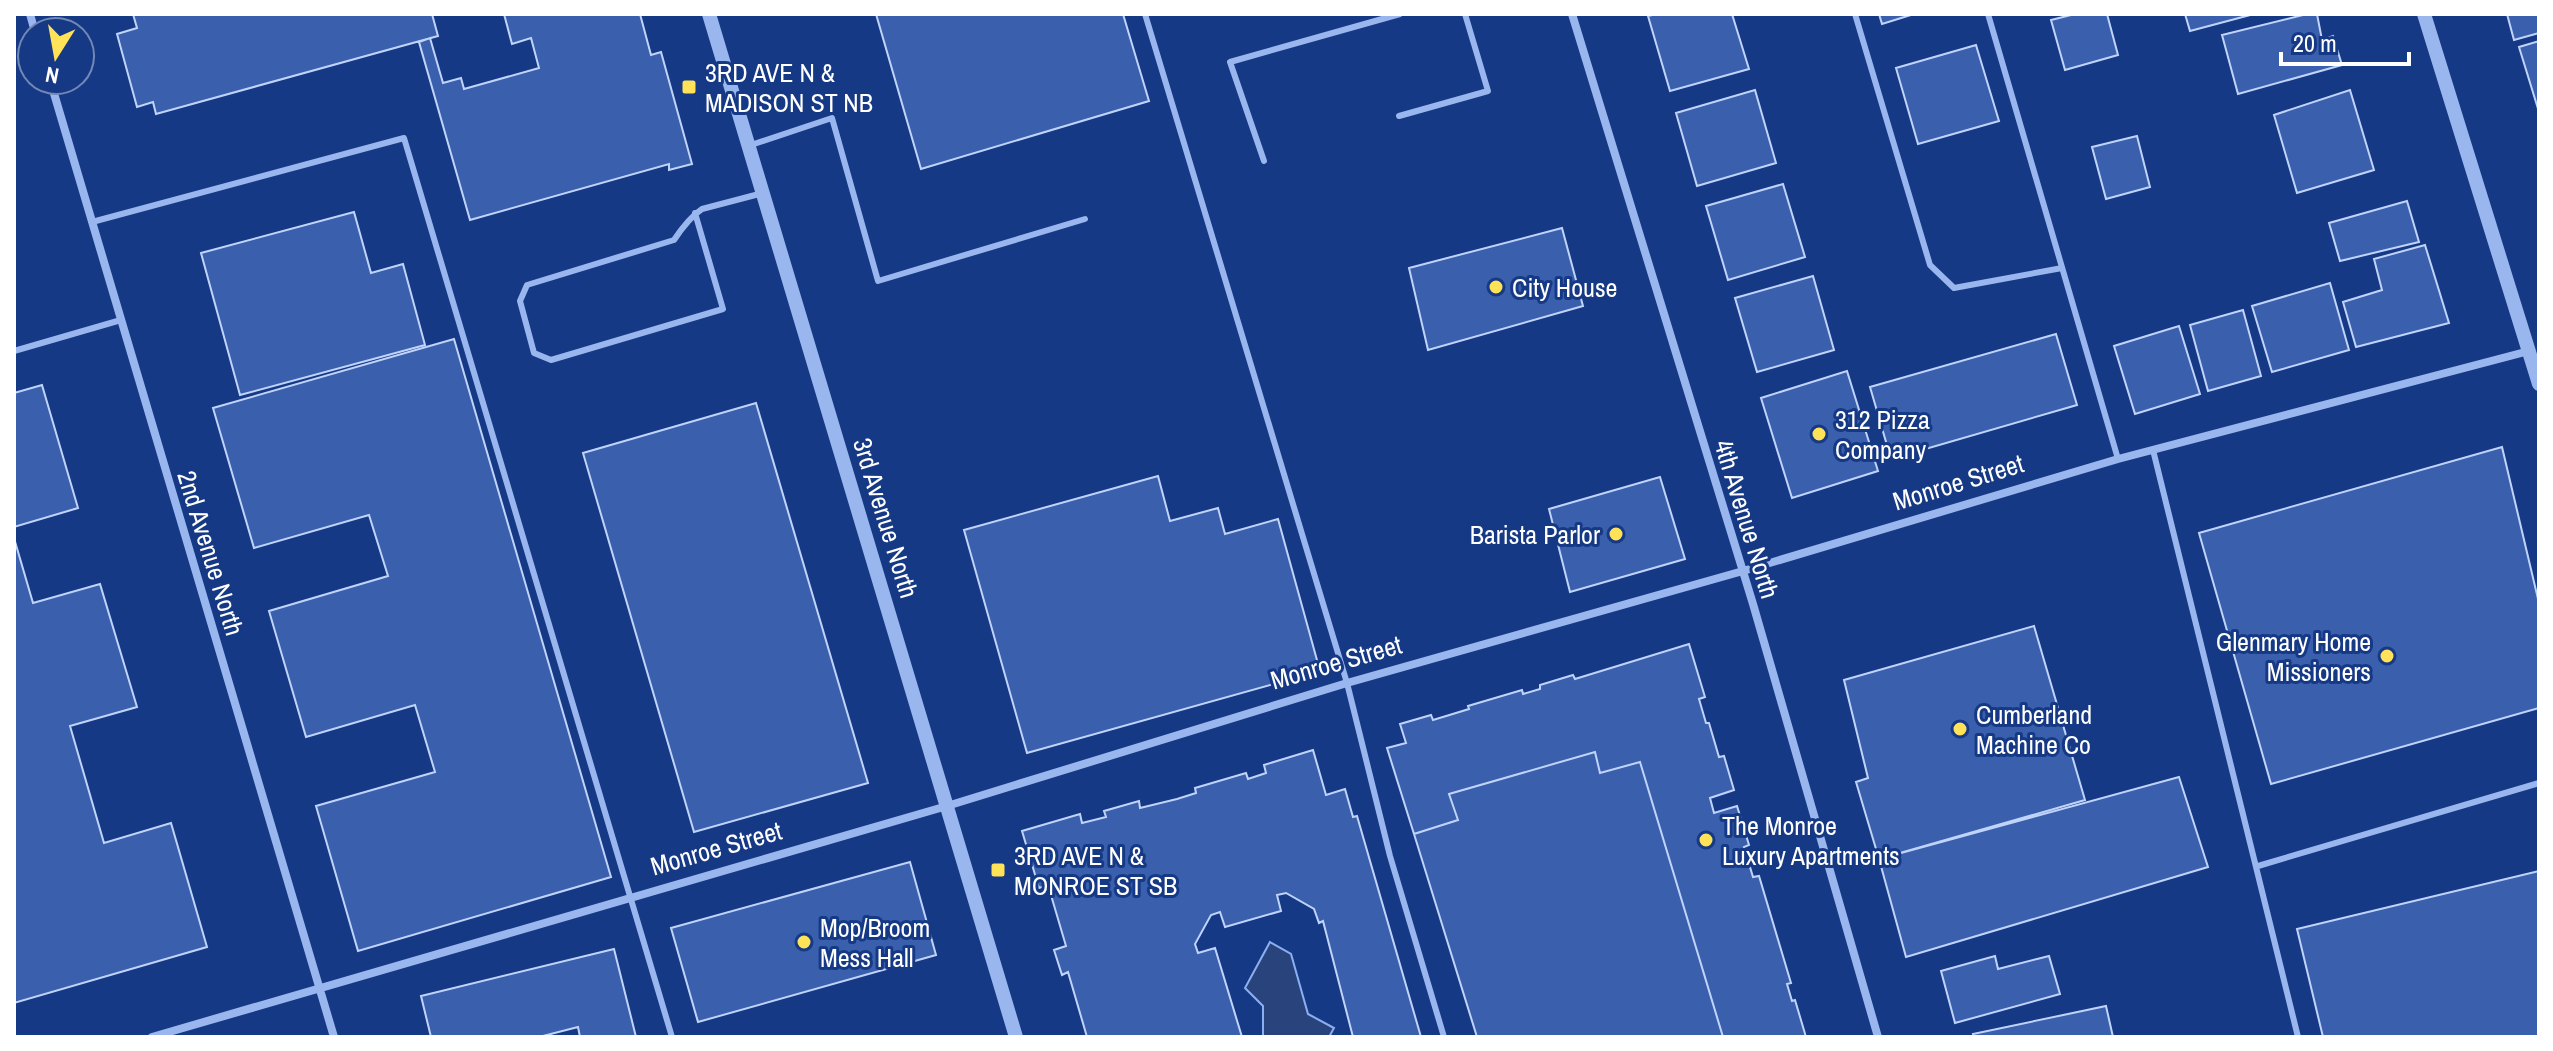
<svg xmlns="http://www.w3.org/2000/svg" width="2553" height="1051" viewBox="0 0 2553 1051" font-family="'Archivo Narrow',sans-serif">
	<style>
		.water { fill: #29447c; stroke: #8caff1; stroke-width: 2 }
		.building { fill: #3a60ad; stroke: #c0d3fa; stroke-width: 2 }
		.lines { fill: none; stroke-linecap: round; stroke-linejoin: round }
		.service { stroke: #9ab6ee; stroke-width: 6 }
		.minor { stroke: #9ab6ee; stroke-width: 8 }
		.tertiary { stroke: #9ab6ee; stroke-width: 14 }
		.poi-dot { fill: #ffe257; stroke: #163985; stroke-width: 3 }
		.labels { text-anchor: middle; dominant-baseline: central; stroke-width: 6; stroke-linejoin: round; paint-order: stroke }
		.poi-label { font-size: 26px; fill: #fff; stroke: #163985; text-anchor: start }
		.street-label { font-size: 26px; fill: #fff; stroke: #163985 }
	</style>
	<rect width="100%" height="100%" fill="#163985"/>
	<path class="water" d="M1270 942 1291 954 1308 1014 1334 1028 1329 1037H1263V1006L1245 988Z"/>
	<path class="building" d="M133 14H432L438 36 156 114 153 102 137 107 117 34 137 28Z
		M504 14H640L651 55 661 52 692 164 669 170V164L470 220 419 42 430 38 443 83 461 78 464 89 539 68 531 38 512 44Z
		M876 14H1123L1149 101 921 169Z
		M1656 14H1732L1749 69 1670 91 1648 16Z
		M1879 14H1914L1882 24Z
		M2075 14H2107L2118 55 2065 70 2051 20Z
		M2185 14H2254L2190 31Z
		M2307 14H2317L2322 40 2333 36 2342 65 2238 94 2222 35Z
		M2507 14H2539V33L2514 40Z
		M2539 41V112L2519 47Z
		M1976 45 1999 121 1918 144 1896 68Z
		M1755 90 1776 163 1697 186 1676 113Z
		M2350 90 2374 170 2297 193 2274 115Z
		M2137 136 2150 187 2106 199 2092 147Z
		M1783 184 1805 257 1728 280 1706 206Z
		M2407 201 2419 242 2340 261 2329 223Z
		M354 212 371 273 403 264 425 345 240 395 201 253Z
		M1562 228 1583 306 1428 350 1409 268Z
		M2425 245 2449 323 2356 347 2343 302 2382 290 2374 259Z
		M1813 276 1834 350 1757 372 1735 298Z
		M2330 283 2349 350 2272 372 2252 306Z
		M2243 310 2261 376 2208 391 2190 325Z
		M2179 326 2200 394 2135 414 2114 346Z
		M2056 334 2077 405 1891 459 1870 387Z
		M454 339 611 877 358 951 316 806 435 772 415 705 306 737 269 611 388 576 369 515 254 548 213 408Z
		M1847 371 1878 471 1792 498 1761 398Z
		M42 385 78 508 14 527V393Z
		M756 403 868 783 694 832 583 453Z
		M2502 447 2539 603V708L2271 784 2199 533Z
		M1158 476 1170 521 1218 508 1225 534 1278 519 1320 671 1027 753 964 530Z
		M1660 477 1685 559 1570 592 1549 509Z
		M14 538 33 603 100 584 137 707 70 726 104 843 171 823 207 947 14 1003Z
		M2034 626 2085 800 1879 859 1856 782 1868 778 1844 680Z
		M1689 644 1705 697 1699 699 1706 723H1709L1719 757 1724 756 1734 790 1710 798 1714 813 1737 806 1749 845 1744 847 1753 877 1759 876 1791 983 1787 984 1792 1001 1795 1000 1806 1037H1723L1640 762 1600 773 1595 752 1449 794 1458 820 1414 834 1387 748 1406 743 1400 724 1431 715 1433 720 1469 709 1468 706 1522 690 1523 694 1540 689V685L1573 675 1575 679Z
		M1313 750 1326 795 1345 789 1353 817 1357 816 1421 1037H1353L1323 921 1319 923 1314 909 1286 893 1277 895 1281 911 1225 927 1220 912 1211 915 1195 944 1198 953 1215 948 1242 1037H1087L1068 972 1062 975 1054 950 1066 946 1048 885 1039 888 1022 831 1080 814 1082 823 1106 817 1104 811 1139 801 1140 808 1177 799 1196 793 1195 788 1246 773 1248 779 1266 773 1264 765Z
		M1595 752 1600 773 1640 762 1723 1037H1477L1414 834 1458 820 1449 794Z
		M2179 777 2208 867 1906 957 1879 859Z
		M910 862 936 955 698 1022 671 928Z
		M2539 871V1037H2323L2297 929Z
		M614 949 636 1037H580L578 1027 539 1037H431L421 996Z
		M1995 956 1998 969 2049 956 2060 994 1955 1023 1941 971Z
		M2106 1006 2113 1037H1974L1973 1034Z"/>
	<g class="lines">
		<path class="service" d="M1145 14 1347 683 1390 856 1444 1037
			M1855 14 1930 265 1954 288 2062 268
			M1988 14 2118 459
			M1399 116 1488 91 1465 14
			M748 146 832 118 878 281 1085 219
			M1264 161 1230 62 1400 14
			M695 213 723 309 551 360 534 353 520 301 527 285 674 240C682 228 690 217 702 209L763 193
			M92 222 404 138 672 1037
			M14 351 121 320
			M2153 450 2298 1037
			M2258 866 2539 783"/>
		<path class="minor" d="M30 14 35 32
			M1572 14 1753 604 1878 1037
			M50 80 334 1037
			M152 1037 947 806 1347 683 1743 571 2118 459 2529 351"/>
		<path class="tertiary" d="M709 14 1016 1037
			M2424 14 2539 384"/>
	</g>
	<g class="poi-dot">
		<rect x="681" y="79" width="16" height="16" rx="4"/>
		<circle cx="1496" cy="287" r="8"/>
		<circle cx="1819" cy="434" r="8"/>
		<circle cx="1616" cy="534" r="8"/>
		<circle cx="2387" cy="656" r="8"/>
		<circle cx="1960" cy="729" r="8"/>
		<circle cx="1706" cy="840" r="8"/>
		<rect x="990" y="862" width="16" height="16" rx="4"/>
		<circle cx="804" cy="942" r="8"/>
	</g>
	<g class="labels">
		<g class="poi-label">
			<text x="705" y="72">3RD AVE N &amp;<tspan x="705" dy="30">MADISON ST NB</tspan></text>
			<text x="1512" y="287">City House</text>
			<text x="1835" y="419">312 Pizza<tspan x="1835" dy="30">Company</tspan></text>
			<text x="1600" y="534" text-anchor="end">Barista Parlor</text>
			<text x="2371" y="641" text-anchor="end">Glenmary Home<tspan x="2371" dy="30">Missioners</tspan></text>
			<text x="1976" y="714">Cumberland<tspan x="1976" dy="30">Machine Co</tspan></text>
			<text x="1722" y="825">The Monroe<tspan x="1722" dy="30">Luxury Apartments</tspan></text>
			<text x="1014" y="855">3RD AVE N &amp;<tspan x="1014" dy="30">MONROE ST SB</tspan></text>
			<text x="820" y="927">Mop/Broom<tspan x="820" dy="30">Mess Hall</tspan></text>
		</g>
		<g class="street-label">
			<text transform="translate(1958 482) rotate(-17)">Monroe Street</text>
			<text transform="translate(886 518) rotate(73)">3rd Avenue North</text>
			<text transform="translate(1747 519) rotate(73)">4th Avenue North</text>
			<text transform="translate(211 553) rotate(73)">2nd Avenue North</text>
			<text transform="translate(1336 662) rotate(-16)">Monroe Street</text>
			<text transform="translate(716 848) rotate(-16)">Monroe Street</text>
		</g>
	</g>
	<rect width="2553" height="1051" fill="none" stroke="#ffffff" stroke-width="32"/>
	<g transform="translate(56 56) rotate(191)"><circle r="38" fill="#163985" stroke="#7388b6" stroke-width="2"/>
	<path d="M0-6L14 30L0 20L-14 30Z" fill="#ffe257"/>
	<text y="-12" font-size="22" font-weight="bold" text-anchor="middle" fill="#ffffff">N</text>
	</g>
	<path d="M2281 52v12h128v-12" fill="none" stroke="#ffffff" stroke-width="4"/>
	<text x="2293" y="52" font-size="24" fill="#ffffff" stroke="#163985" stroke-width="6" paint-order="stroke">20 m</text>
</svg>
